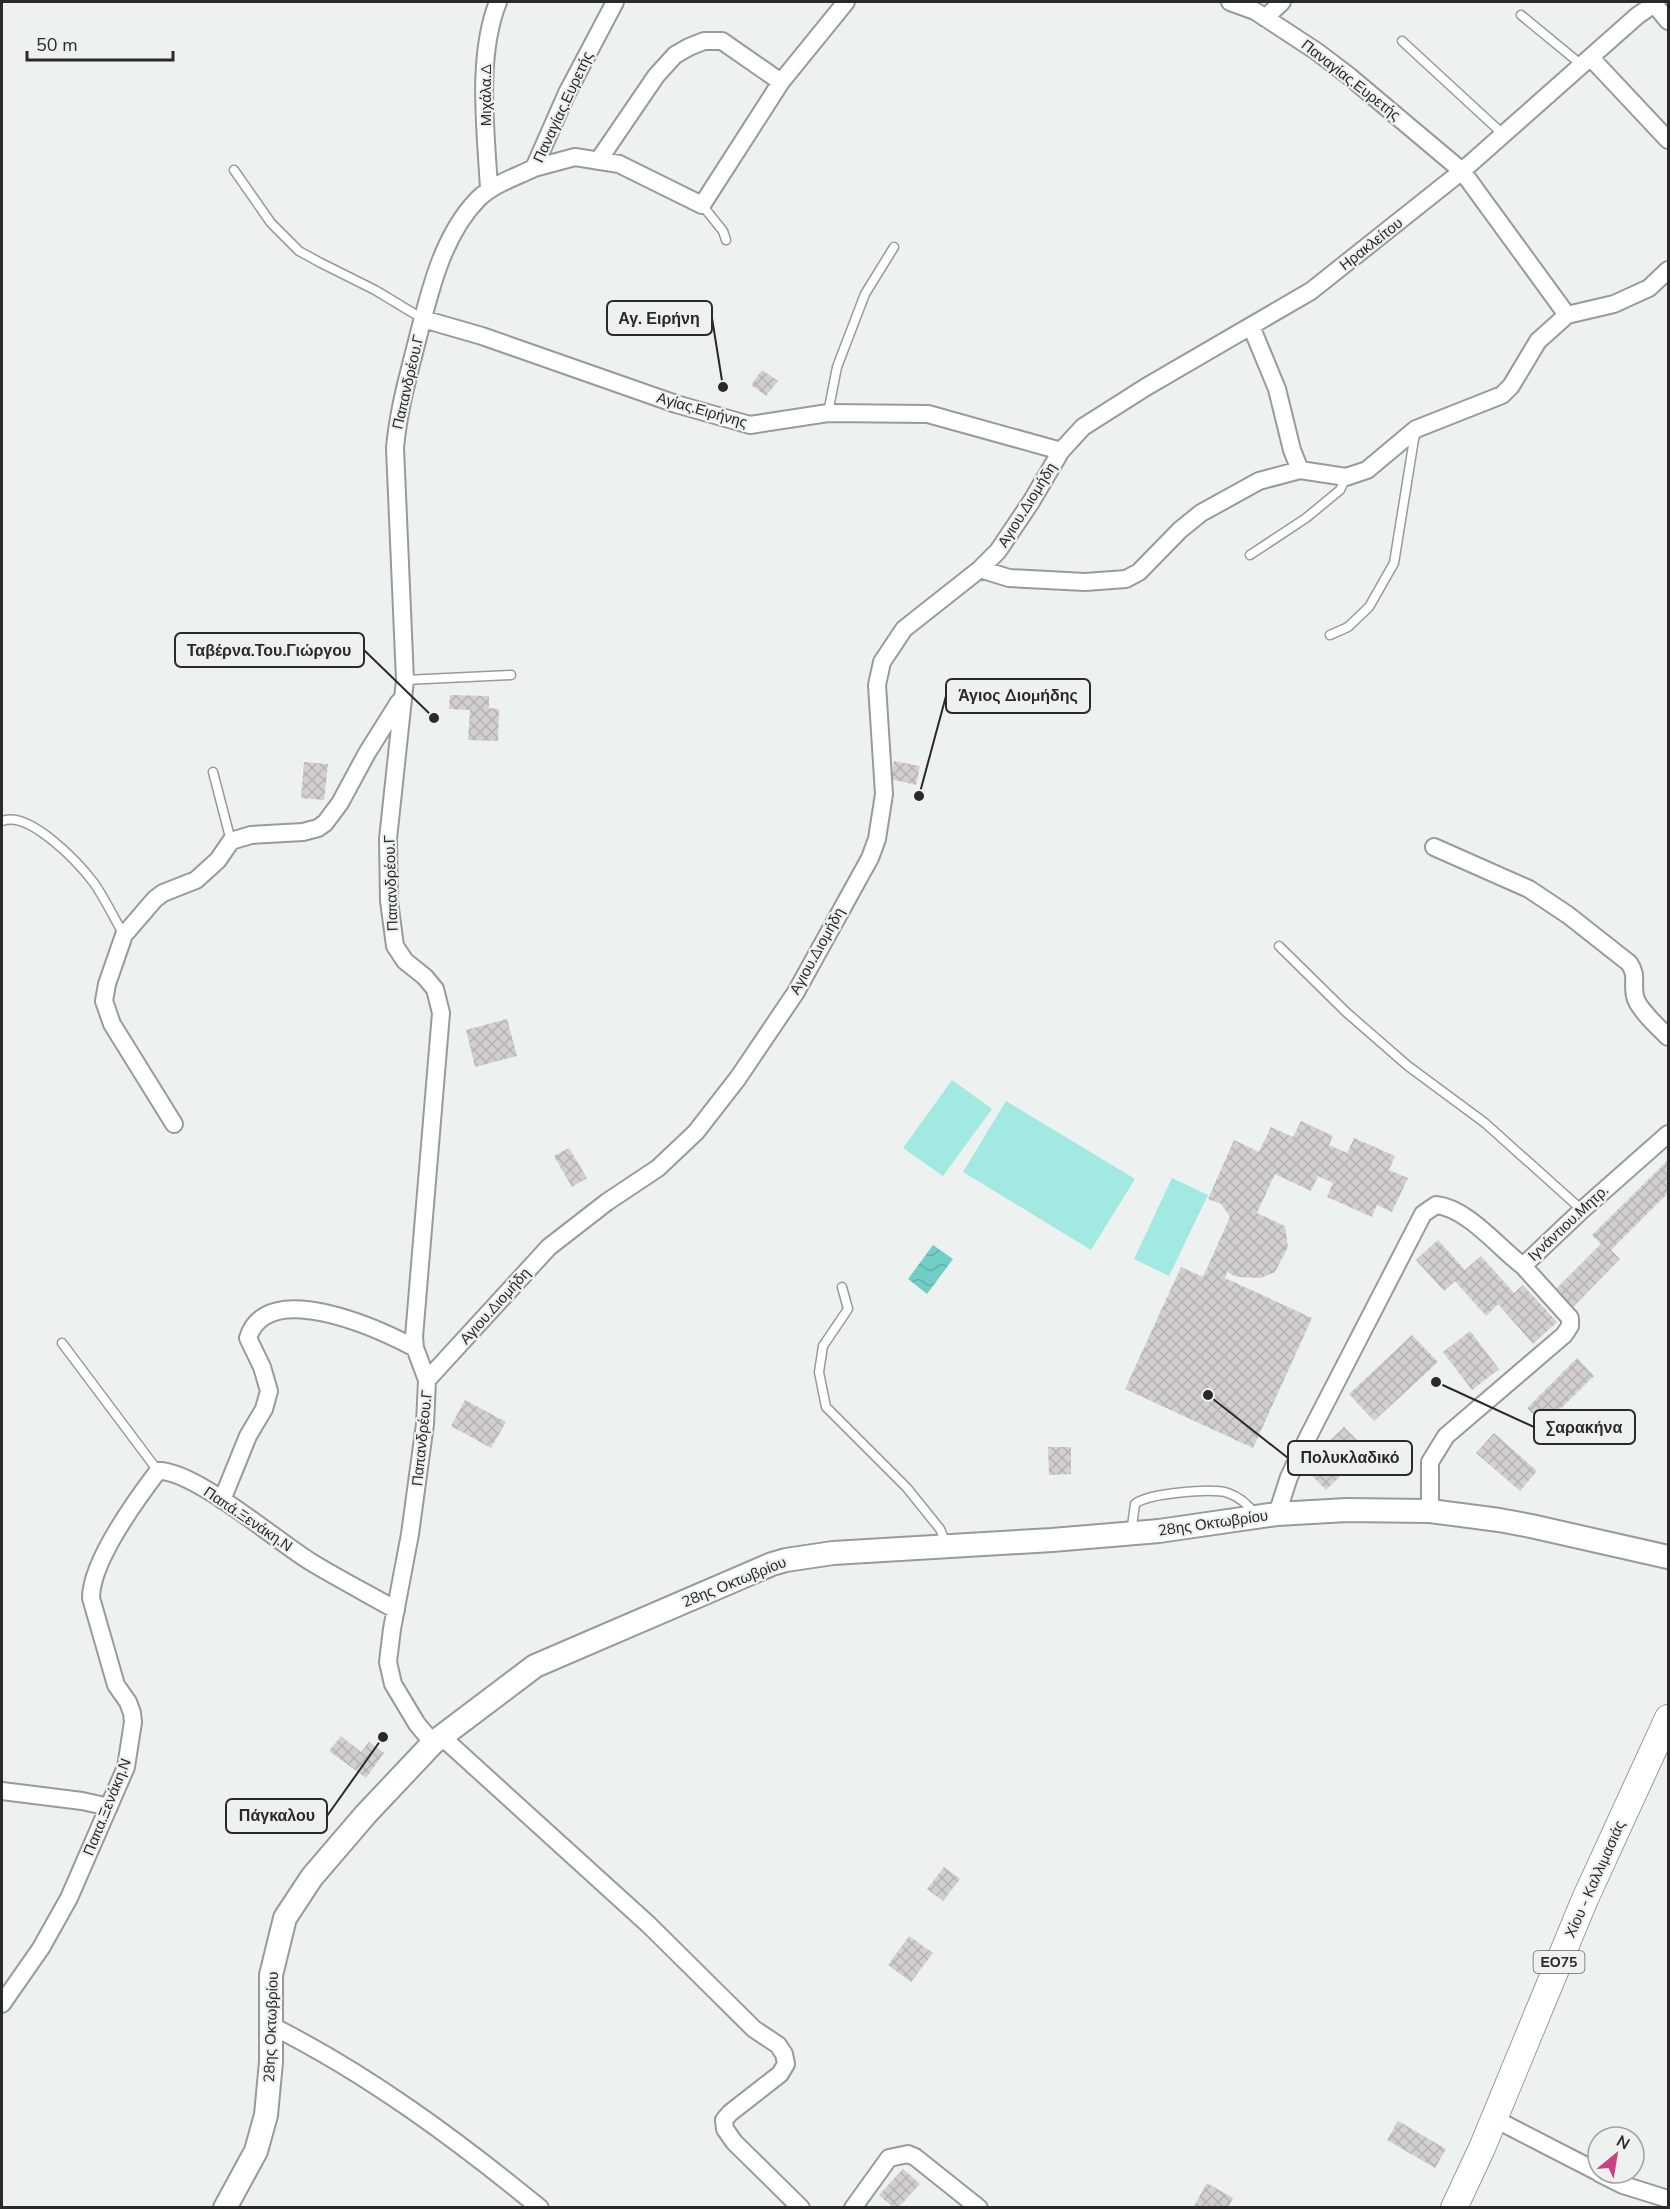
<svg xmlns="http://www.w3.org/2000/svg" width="1670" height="2209" viewBox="0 0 1670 2209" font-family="'Nunito Sans',sans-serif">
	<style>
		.pitch { fill: #a2e9e1 }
		.water { fill: url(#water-waves) }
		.building { fill: url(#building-cross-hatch) }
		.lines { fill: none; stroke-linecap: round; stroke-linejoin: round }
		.lane-casing { stroke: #979b9a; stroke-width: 11 }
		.street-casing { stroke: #979b9a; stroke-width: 20 }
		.secondary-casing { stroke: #979b9a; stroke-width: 26 }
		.primary-casing { stroke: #979b9a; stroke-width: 28 }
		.lane { stroke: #fff; stroke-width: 8 }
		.street { stroke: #fff; stroke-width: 16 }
		.secondary { stroke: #fff; stroke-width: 22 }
		.primary { stroke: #fff; stroke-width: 26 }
		.labels { text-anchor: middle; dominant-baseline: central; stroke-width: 4.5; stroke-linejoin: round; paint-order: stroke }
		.shield { fill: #edf2f1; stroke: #646666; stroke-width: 1.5 }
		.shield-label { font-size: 14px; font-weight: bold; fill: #292a2a }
		.street-label { font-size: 15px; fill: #292a2a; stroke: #edf2f1 }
		.leader { fill: none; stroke: #292a2a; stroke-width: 2 }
		.callout-dot { fill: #292a2a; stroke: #edf2f1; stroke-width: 2 }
		.callout { fill: #edf2f1; stroke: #292a2a; stroke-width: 2 }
		.callout-label { font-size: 16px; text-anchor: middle; font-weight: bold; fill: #292a2a }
	</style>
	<defs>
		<pattern id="water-waves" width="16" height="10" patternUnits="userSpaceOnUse" patternTransform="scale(1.5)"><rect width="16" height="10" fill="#70cec5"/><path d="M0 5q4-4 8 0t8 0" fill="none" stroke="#61b1a9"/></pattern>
		<pattern id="building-cross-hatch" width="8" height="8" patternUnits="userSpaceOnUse" patternTransform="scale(1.5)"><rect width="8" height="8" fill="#d3cfd0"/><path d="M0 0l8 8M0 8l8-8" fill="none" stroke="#b5b2b3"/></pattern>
	</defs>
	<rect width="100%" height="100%" fill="#edf2f1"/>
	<path class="pitch" d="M952 1080 992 1109 943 1176 903 1148Z
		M1006 1101 1135 1179 1091 1250 963 1172Z
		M1172 1178 1208 1195 1169 1276 1134 1259Z"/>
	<path class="water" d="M933 1245 953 1259 927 1294 908 1279Z"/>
	<path class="building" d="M762 370 778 381 766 396 751 385Z
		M450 695 489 696V708L499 709 498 741 468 740 470 710 449 709Z
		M894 761 920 766 916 785 891 779Z
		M304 762 328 764 324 800 301 798Z
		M507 1019 517 1056 475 1067 466 1030Z
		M1301 1121 1333 1136 1329 1145 1347 1153 1354 1138 1395 1156 1389 1170 1408 1178 1392 1212 1377 1205 1372 1217 1327 1197 1333 1183 1318 1176 1311 1191 1275 1174 1257 1213 1285 1226 1288 1247 1275 1272 1261 1278 1237 1277 1227 1272 1225 1278 1312 1318 1253 1448 1125 1389 1181 1267 1203 1277 1230 1217 1221 1204 1208 1199 1234 1140 1259 1152 1271 1127 1293 1137Z
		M569 1148 587 1178 572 1187 554 1156Z
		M1668 1160V1193L1611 1250 1620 1259 1573 1307 1556 1289 1601 1244 1592 1235Z
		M1438 1240 1465 1270 1481 1256 1514 1293 1523 1285 1557 1322 1533 1344 1498 1304 1486 1316 1455 1281 1444 1291 1416 1260Z
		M1470 1331 1499 1369 1472 1390 1443 1352Z
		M1412 1335 1438 1362 1374 1421 1349 1394Z
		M1577 1358 1594 1376 1544 1425 1527 1408Z
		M465 1400 506 1422 491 1448 451 1426Z
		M1344 1427 1367 1450 1326 1490 1303 1467Z
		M1494 1433 1537 1471 1520 1491 1476 1453Z
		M1048 1447H1071V1474L1049 1475Z
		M341 1736 361 1752 369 1742 384 1753 366 1778 329 1751Z
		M944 1867 960 1879 943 1901 927 1889Z
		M909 1936 933 1953 911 1982 888 1965Z
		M1398 2121 1446 2149 1435 2168 1387 2140Z
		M903 2169 920 2184 898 2208H894L879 2195Z
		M1207 2183 1233 2198 1228 2208H1193Z"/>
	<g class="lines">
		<defs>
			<path id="lane" d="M1521 15 1583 66
				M1402 41 1504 135
				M234 170 271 223 299 251 319 262 375 290 423 319
				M702 205 723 231 726 240
				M828 413 837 367 865 294 894 247
				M1250 555 1306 518 1340 490 1346 477
				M1330 635 1348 627 1369 607 1394 563 1415 433
				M405 680 511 675
				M213 772 231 841
				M2 821C29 810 78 862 94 883 105 899 114 918 124 935
				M1279 946 1346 1012 1408 1066 1485 1123 1582 1210
				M842 1287 848 1309 823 1346 819 1372 826 1407 907 1488 940 1529 947 1546
				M62 1343 158 1471
				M1131 1533 1135 1504C1148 1493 1212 1488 1228 1493 1240 1497 1247 1505 1255 1513"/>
			<path id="street" d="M1230 2 1255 11 1316 51 1349 76 1462 171 1567 315
				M1654 4 1668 21
				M1265 18 1282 2
				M1591 58 1668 140
				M598 161 656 76 675 55 689 47 704 41H722L781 82
				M534 168 575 157 619 164 702 205 781 82 846 2
				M489 189C486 131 476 57 498 2
				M423 319 482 336 676 404 750 425 828 413 928 414 1061 451
				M1251 326 1277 389 1292 450 1300 470 1346 477 1367 470 1416 429 1502 395 1511 386 1538 341 1567 315 1614 304 1649 288 1668 270
				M980 569 1009 578 1085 582 1126 579 1139 572 1180 530 1201 513 1259 481 1300 470
				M1434 847 1529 889 1568 915 1629 963C1638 976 1632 982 1635 996 1637 1008 1659 1028 1668 1037
				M174 1124 112 1024 104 1001 107 984 124 935 155 899 163 893 196 880 218 860 231 841 251 835 303 832 318 828 325 823 340 803 367 753 399 702
				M427 1380 549 1247 607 1202 658 1168 696 1132 738 1078 796 992 870 858 877 839 884 794 877 685 882 662 904 629 980 569 998 551 1031 502 1061 451 1083 427 1146 387 1311 291 1462 171 1637 16 1657 2
				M222 1500 248 1436 264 1409 269 1391 262 1367 248 1338C267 1277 379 1329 415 1348
				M1430 1511V1462L1446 1436 1564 1335 1570 1326V1318L1523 1266 1582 1210 1668 1134
				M1277 1514 1289 1477 1309 1435 1423 1214 1436 1205C1467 1208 1498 1247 1523 1266
				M442 1737 649 1925 754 2029 778 2045 784 2054 786 2064 780 2074 730 2113 724 2120 725 2129 734 2142 801 2208
				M433 1743 417 1724 393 1684 388 1662 392 1629 410 1534 425 1424 427 1380 415 1348 414 1337 441 1013 435 989 425 977 405 961 395 946 389 901 388 839 405 680 395 448C398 413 407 380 416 345 429 295 441 237 478 199 493 184 516 177 534 168L567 93 615 2
				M2 1791 82 1801 109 1807
				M2 2004 41 1948 69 1898 126 1767 133 1722 132 1713 128 1702 116 1685 91 1598C91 1562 136 1500 158 1471 193 1469 278 1542 311 1562 339 1579 368 1594 396 1610
				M272 2026C368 2074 457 2140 540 2208
				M1493 2118 1598 2172
				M1599 2173 1623 2185 1668 2199
				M853 2208 889 2158 908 2154 915 2157 979 2208"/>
			<path id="secondary" d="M225 2208 256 2151 266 2115 271 2062V1975L285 1918 312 1877 366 1814 433 1743 535 1666 772 1564 786 1560 833 1553 1052 1540 1159 1531 1277 1514 1347 1510 1430 1511 1499 1520 1531 1526 1668 1557"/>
			<path id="primary" d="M1454 2208 1482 2148 1585 1899 1668 1718"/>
		</defs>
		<use href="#lane" class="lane-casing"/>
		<use href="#street" class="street-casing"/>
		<use href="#secondary" class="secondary-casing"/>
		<use href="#primary" class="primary-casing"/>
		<use href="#lane" class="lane"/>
		<use href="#street" class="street"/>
		<use href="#secondary" class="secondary"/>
		<use href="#primary" class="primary"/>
	</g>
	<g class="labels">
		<rect class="shield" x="1533.5" y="1951" width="51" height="22" rx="4.5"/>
		<g class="shield-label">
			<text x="1559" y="1962">ΕΟ75</text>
		</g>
		<g class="street-label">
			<text transform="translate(1351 80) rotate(38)">Παναγίας.Ευρετής</text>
			<text transform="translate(486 95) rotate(-90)">Μιχάλα.Δ</text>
			<text transform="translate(563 107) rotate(-65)">Παναγίας.Ευρετής</text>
			<text transform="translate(1371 244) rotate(-38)">Ηρακλείτου</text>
			<text transform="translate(408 382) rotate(-77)">Παπανδρέου.Γ</text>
			<text transform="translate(702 410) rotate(16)">Αγίας.Ειρήνης</text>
			<text transform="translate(1027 505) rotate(-58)">Αγιου.Διομήδη</text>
			<text transform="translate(391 883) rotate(-92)">Παπανδρέου.Γ</text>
			<text transform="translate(817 951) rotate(-61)">Αγιου.Διομήδη</text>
			<text transform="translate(1568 1223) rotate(-43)">Ιγνάντιου.Μητρ.</text>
			<text transform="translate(495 1306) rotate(-48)">Αγιου.Διομήδη</text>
			<text transform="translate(422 1438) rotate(-84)">Παπανδρέου.Γ</text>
			<text transform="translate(248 1519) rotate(34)">Παπά.Ξενάκη.Ν</text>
			<text transform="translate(1213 1523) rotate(-8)">28ης Οκτωβρίου</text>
			<text transform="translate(734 1582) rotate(-22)">28ης Οκτωβρίου</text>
			<text transform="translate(107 1807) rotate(-68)">Παπα.Ξενάκη.Ν</text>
			<text transform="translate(1595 1879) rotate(-66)">Χίου - Καλλιμασιάς</text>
			<text transform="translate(271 2027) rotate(-88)">28ης Οκτωβρίου</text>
		</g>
	</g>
	<path class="leader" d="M723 387L712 318M434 718L364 650M919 796L946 696M1436 1382L1534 1427M1208 1395L1288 1458M383 1737L327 1816"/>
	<g class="callout-dot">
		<circle cx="723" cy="387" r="6"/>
		<circle cx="434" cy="718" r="6"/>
		<circle cx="919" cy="796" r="6"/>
		<circle cx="1436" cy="1382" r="6"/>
		<circle cx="1208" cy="1395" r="6"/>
		<circle cx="383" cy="1737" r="6"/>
	</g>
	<g class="callout">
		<rect x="607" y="301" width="105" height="34" rx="6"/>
		<rect x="175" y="633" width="189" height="34" rx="6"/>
		<rect x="946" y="679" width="144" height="34" rx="6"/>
		<rect x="1534" y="1410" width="101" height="34" rx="6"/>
		<rect x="1288" y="1441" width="124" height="34" rx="6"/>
		<rect x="226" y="1799" width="101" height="34" rx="6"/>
	</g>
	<g class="callout-label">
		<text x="659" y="324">Αγ. Ειρήνη</text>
		<text x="269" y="656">Ταβέρνα.Του.Γιώργου</text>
		<text x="1018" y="701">Άγιος Διομήδης</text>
		<text x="1584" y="1433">Σαρακήνα</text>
		<text x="1350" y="1463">Πολυκλαδικό</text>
		<text x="277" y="1821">Πάγκαλου</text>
	</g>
	<rect width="1670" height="2209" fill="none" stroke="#292a2a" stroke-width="6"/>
	<g transform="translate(1616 2155) rotate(30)"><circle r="28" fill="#edf2f1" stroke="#9fa2a1" stroke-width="1.5"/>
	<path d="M0-4.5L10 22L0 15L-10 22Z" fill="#c94282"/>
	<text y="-9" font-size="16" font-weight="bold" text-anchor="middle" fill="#292a2a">N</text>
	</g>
	<path d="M27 51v9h146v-9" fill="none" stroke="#292a2a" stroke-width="3"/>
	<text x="36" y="51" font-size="18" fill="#292a2a" stroke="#edf2f1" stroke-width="4.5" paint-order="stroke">50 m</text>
</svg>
